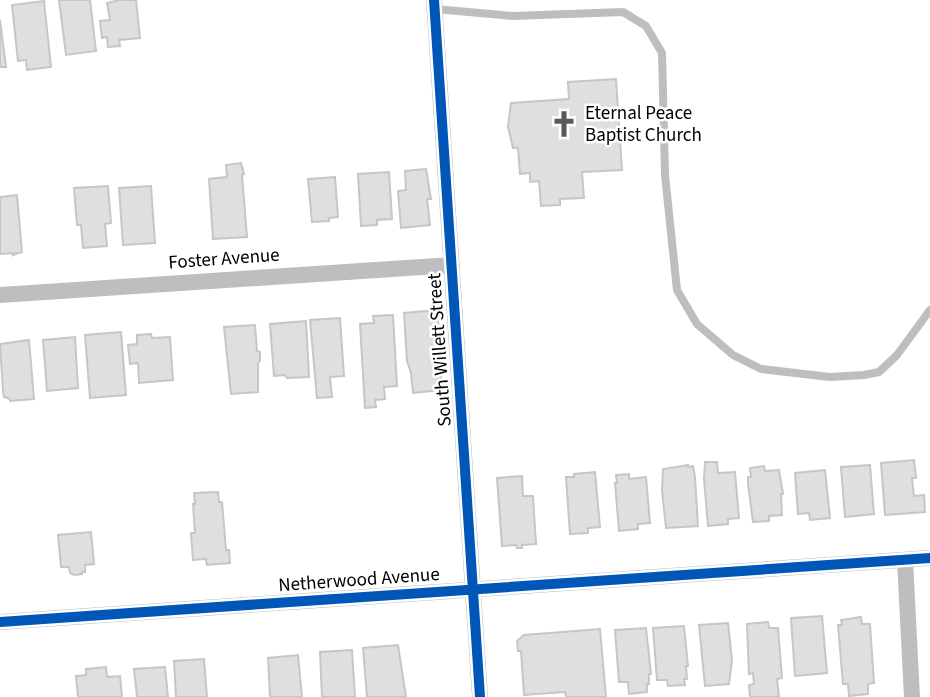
<svg xmlns="http://www.w3.org/2000/svg" width="930" height="697" viewBox="0 0 930 697" font-family="'Source Sans 3',sans-serif">
	<style>
		.building { fill: #dfdfdf; stroke: #c6c6c6; stroke-width: 2 }
		.lines { fill: none; stroke-linecap: round; stroke-linejoin: round }
		.service { stroke: #bebebe; stroke-width: 8 }
		.minor { stroke: #bebebe; stroke-width: 16 }
		.cycleway-casing { stroke: #fff; stroke-width: 15 }
		.cycleway { stroke: #0057b8; stroke-width: 10 }
		.labels { text-anchor: middle; dominant-baseline: central; stroke-width: 5; stroke-linejoin: round; paint-order: stroke }
		.poi-label { font-size: 19px; fill: #000; stroke: #fff; text-anchor: start }
		.street-label { font-size: 19px; fill: #000; stroke: #fff }
	</style>
	<rect width="100%" height="100%" fill="#fff"/>
	<path class="building" d="M59 0H90L96 51 66 55Z
		M120 0H136L140 38 119 40 120 46 108 47 107 37 102 38 100 21 110 20 107 3Z
		M44 1 51 67 27 70 26 60 18 61 12 5Z
		M0 20 6 67H0Z
		M616 79 622 170 582 172 584 198 560 199V205L541 206 539 181 530 182V173L520 174 518 148H513L508 127 511 103 569 99 568 82Z
		M241 163 244 174 242 175 247 237 213 239 209 179 227 177 226 165Z
		M426 169 431 199H427L430 225 401 228 398 191 406 190 405 171Z
		M389 172 392 219 377 220V225L361 226 358 174Z
		M335 177 338 217 329 218V221L312 222 308 179Z
		M108 186 111 223 105 224 107 246 83 248 81 225H77L74 188Z
		M151 186 155 243 123 245 119 188Z
		M17 195 22 252 13 255 14 253 0 254V197Z
		M437 310 441 354V390L413 393 411 373 407 361 404 313Z
		M393 315 397 386 384 387 385 399 375 400 376 407 365 408 360 324 374 323 373 316Z
		M340 318 344 376 330 377 332 397 317 398 310 320Z
		M306 321 309 377 287 378 285 375 274 376 270 324Z
		M255 325 257 351 260 352V361L258 363V392L231 394 224 327Z
		M121 332 126 395 90 398 85 335Z
		M151 334 152 338 170 337 173 380 139 383 138 363 130 364 128 345 137 344V335Z
		M75 337 78 388 47 391 43 340Z
		M29 340 34 399 10 401V399L4 397 3 391 0 344Z
		M914 460 916 478H912L914 496 924 495 925 512 885 515 881 463Z
		M705 462H717L718 473 735 472 739 518 728 519V524L708 526 704 479Z
		M688 465V467L693 466 695 477 698 526 666 528 662 490 663 469Z
		M870 465 874 514 845 517 841 467Z
		M764 466 765 471 779 470 783 494H781L782 515 769 516V521L753 522 748 484V477H751L750 468Z
		M825 470 830 518 810 520 809 513 798 514 795 473Z
		M595 472 600 527 588 528V533L570 534 566 477H574V474Z
		M629 474V479L646 477 650 523 638 524V529L619 531 615 483H617L616 475Z
		M522 476 523 496H533L536 544 522 545V548H517L516 545 502 546 497 478Z
		M218 492 219 502H222L226 550H229L230 563 207 565 206 559 193 560 191 533H195L193 504H195L194 493Z
		M91 532 94 564 85 565V572H82V574L74 575 70 573 69 567H61L58 535Z
		M822 616 827 673 795 676 791 618Z
		M861 617 862 624H870L874 683 868 684V694L849 696 848 684H843L838 625H842L841 620Z
		M768 622 769 628H778L782 678 777 679 779 697H750L749 685 754 684 753 673 749 674 747 624Z
		M728 623 732 660 729 684 705 686 699 625Z
		M684 626 688 666H686L687 679H684L685 685 668 686 667 680H657L653 628Z
		M646 628 651 674H649V684H647V692L629 694 628 682H619L615 630Z
		M600 629 606 697H566L565 692 524 695 521 651H518L517 641 524 635Z
		M398 645 406 697H367L363 648Z
		M352 650 355 697H322L320 652Z
		M298 655 302 697H270L268 658Z
		M204 659 207 697H176L174 661Z
		M106 667 107 677 120 676 122 697H78L76 676 86 675V669Z
		M165 667 168 697H137L134 669Z"/>
	<g class="lines">
		<path class="service" d="M435 9 513 16 623 12 646 26 662 53 665 175 677 290 697 324 733 355 761 369 830 377 864 375 879 372 897 355 930 310"/>
		<path class="minor" d="M434 0 480 697
			M0 295 452 265
			M905 560 912 697
			M0 622 930 558"/>
		<defs>
			<path id="cycleway" d="M434 0 480 697
				M0 622 930 558"/>
		</defs>
		<use href="#cycleway" class="cycleway-casing"/>
		<use href="#cycleway" class="cycleway"/>
	</g>
	<defs>
		<symbol id="church-bare" viewBox="-9 -9 18 18"><path d="M-1.2-6h2.4v3.5h3.3v2.4h-3.3V6h-2.4V-.1h-3.3v-2.4h3.3Z" fill="#595959" stroke="#fff" stroke-width="2.5" paint-order="stroke"/></symbol>
	</defs>
	<g fill-rule="evenodd">
		<use href="#church-bare" x="545" y="105" width="38" height="38"/>
	</g>
	<g class="labels">
		<g class="poi-label">
			<text x="585" y="113">Eternal Peace<tspan x="585" dy="22">Baptist Church</tspan></text>
		</g>
		<g class="street-label">
			<text transform="translate(224 259) rotate(-4)">Foster Avenue</text>
			<text transform="translate(440 350) rotate(-94)">South Willett Street</text>
			<text transform="translate(359 580) rotate(-4)">Netherwood Avenue</text>
		</g>
	</g>
</svg>
